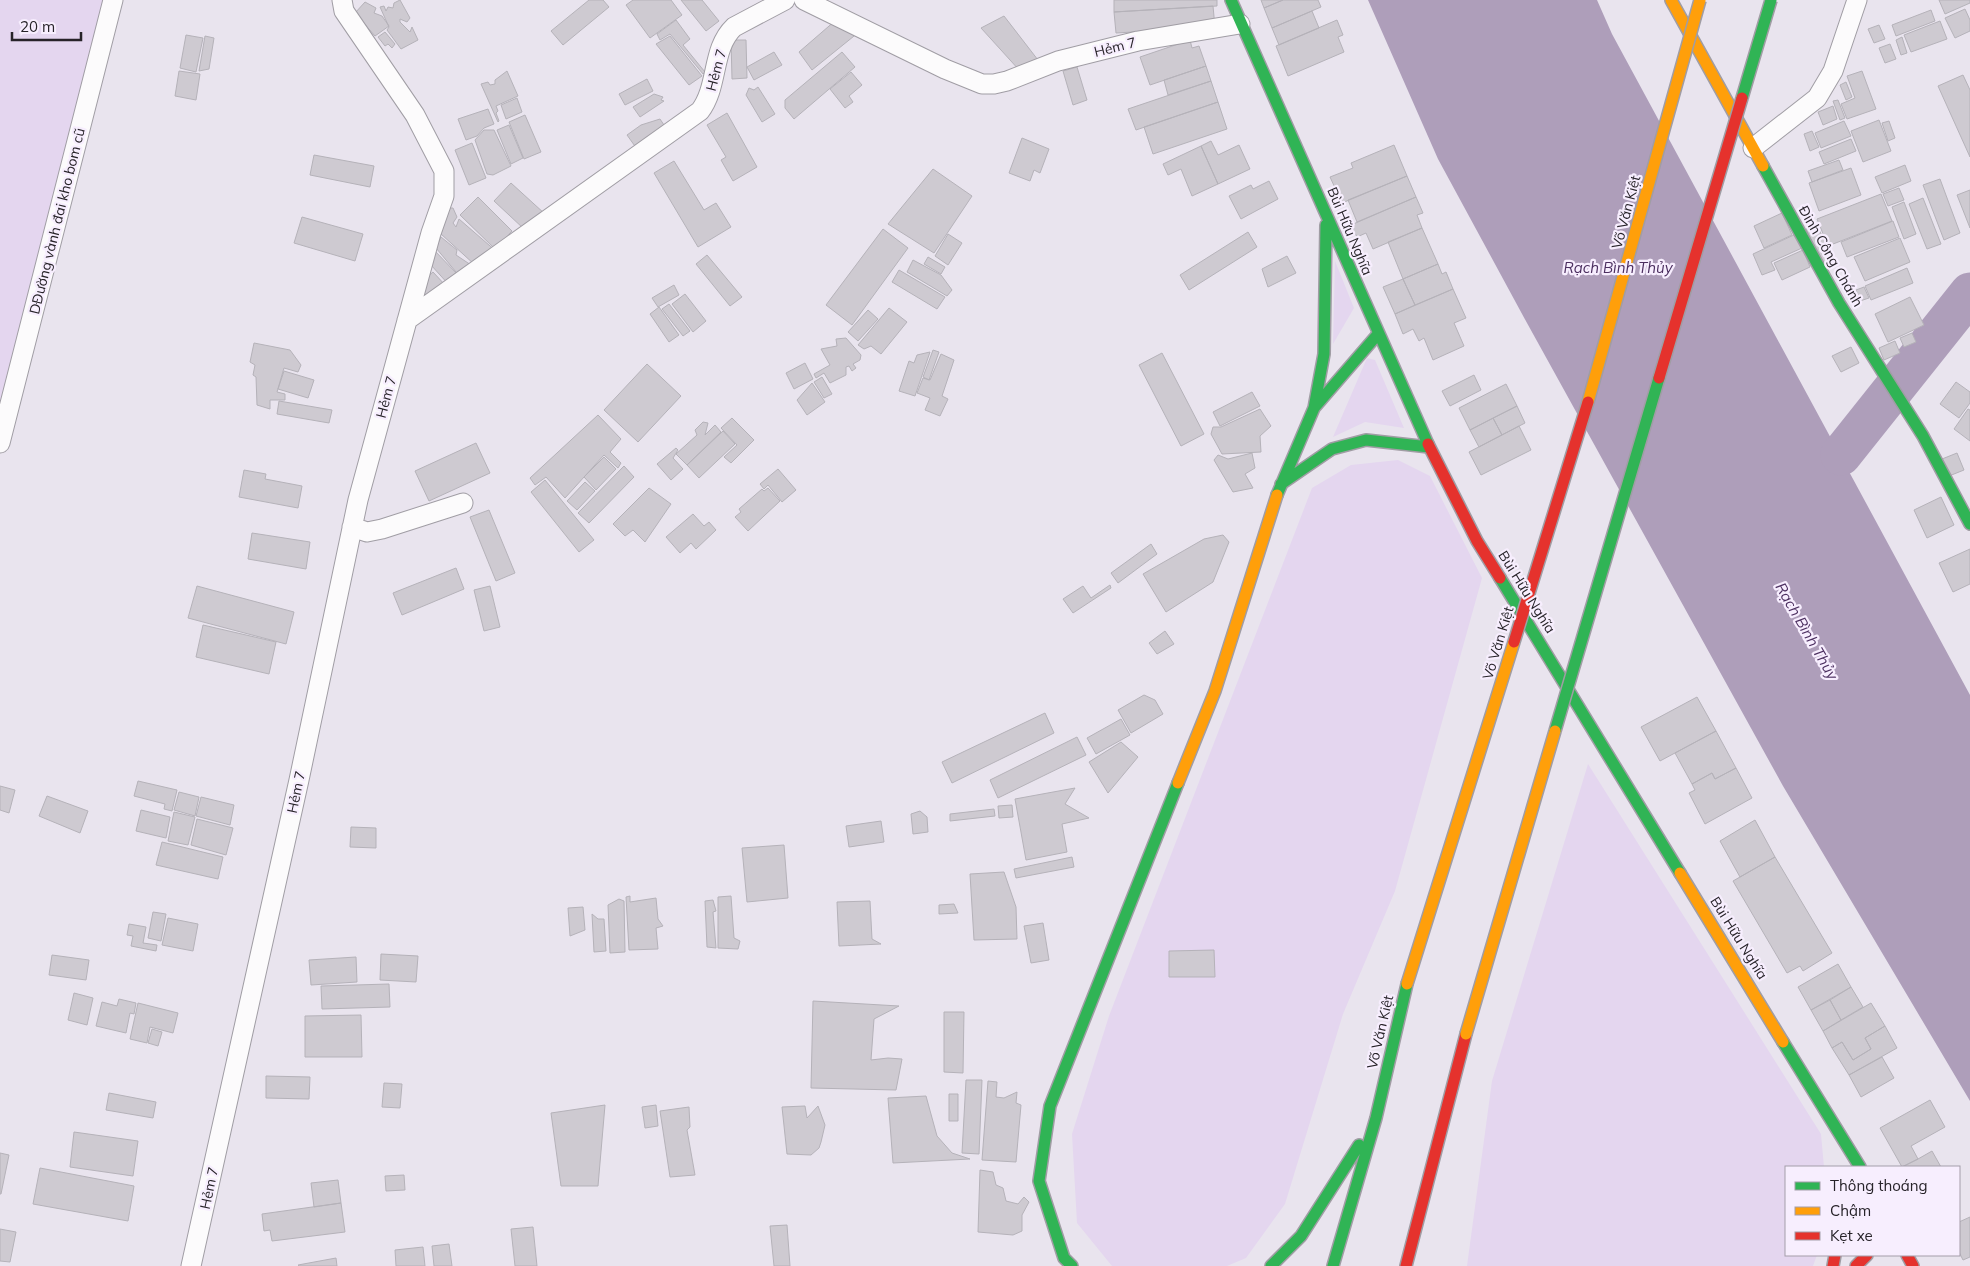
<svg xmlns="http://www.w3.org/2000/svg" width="1970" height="1266" viewBox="0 0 1970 1266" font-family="Mulish,sans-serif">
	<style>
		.green { fill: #e4d6ef }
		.water { fill: #ae9eba }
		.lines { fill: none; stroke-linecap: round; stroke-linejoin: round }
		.river { stroke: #ae9eba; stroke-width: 41 }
		.building { fill: #cecad1; stroke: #b5b2b9 }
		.street-casing { stroke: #a09da4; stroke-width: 21 }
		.fast-casing { stroke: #a09da4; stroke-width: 14 }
		.slow-casing { stroke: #a09da4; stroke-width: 14 }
		.jam-casing { stroke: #a09da4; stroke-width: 14 }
		.street { stroke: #fcfbfc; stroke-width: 19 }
		.fast { stroke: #30b455; stroke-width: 11 }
		.slow { stroke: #ff9f0a; stroke-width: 11 }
		.jam { stroke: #e5322d; stroke-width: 11 }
		.fast-bridge-casing { stroke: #a09da4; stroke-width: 14; stroke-linecap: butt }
		.slow-bridge-casing { stroke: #a09da4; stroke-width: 14; stroke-linecap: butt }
		.jam-bridge-casing { stroke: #a09da4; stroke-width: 14; stroke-linecap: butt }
		.fast-bridge { stroke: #30b455; stroke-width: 11 }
		.slow-bridge { stroke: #ff9f0a; stroke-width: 11 }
		.jam-bridge { stroke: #e5322d; stroke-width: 11 }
		.labels { text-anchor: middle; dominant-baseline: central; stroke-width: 4.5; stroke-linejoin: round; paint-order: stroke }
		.street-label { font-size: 14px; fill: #272329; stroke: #f7eefe }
		.water-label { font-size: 15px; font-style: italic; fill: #4c2f60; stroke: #f7eefe }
	</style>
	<rect width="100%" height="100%" fill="#e9e4ee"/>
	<path class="green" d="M0 0H113L0 443Z
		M1335 261 1354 308 1333 344Z
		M1367 358 1375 360 1404 428 1365 422 1333 437Z
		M1398 460 1430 476 1482 578 1395 891 1343 1014 1285 1204 1246 1258 1227 1266H1112L1077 1223 1072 1134 1109 1016 1312 488 1351 465Z
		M1588 764 1821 1134 1824 1167H1786V1255H1817L1813 1266H1467L1492 1081Z"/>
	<path class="water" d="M1368 0H1597L1612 34 1970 695V1101L1783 786 1527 323 1438 159Z"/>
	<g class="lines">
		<path class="river" d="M1841 455 1970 293"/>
	</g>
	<path class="building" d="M400 0 410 18 407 22 400 19V22L410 32 412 27 418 40 401 49 387 30 389 27 380 7 384 6 386 11 388 7 393 8 394 3Z
		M589 0H603L609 7 563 45 551 31Z
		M633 0H671L682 15 650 38 626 5Z
		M681 0H702L719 21 706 31Z
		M1114 0H1217V6L1114 12Z
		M1261 0H1283L1264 8Z
		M1283 0H1318L1321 7 1272 28 1264 8Z
		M1939 0H1970V3L1945 14Z
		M365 2 376 8 374 13 382 16 389 26 375 36 355 13Z
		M1213 6 1215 27 1116 33 1114 12Z
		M1965 9 1970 20V31L1955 38 1945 18Z
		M1931 10 1935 21 1896 36 1892 25Z
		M1312 11 1319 28 1279 45 1272 28Z
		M1004 16 1038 60 1020 71 981 28Z
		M676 20 690 39 683 45 705 72 703 74 670 34 660 40 657 34Z
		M836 20 859 32 812 70 799 52Z
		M1337 20 1343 35 1338 37 1344 52 1288 76 1276 46Z
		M1940 21 1947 39 1911 52 1904 35Z
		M1879 25 1885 39 1874 43 1868 29Z
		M385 32 395 44 392 48 388 44 385 46 378 37Z
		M186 35 203 38 196 72 180 68Z
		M205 36 214 38 209 69 199 71Z
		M670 36 702 76 689 85 656 44Z
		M1902 37 1907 53 1901 55 1896 40Z
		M731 40H746L747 78 732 79Z
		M1190 40 1192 48 1199 46 1206 66 1150 85 1140 57Z
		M1890 44 1896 59 1885 63 1879 48Z
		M774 52 782 65 754 80 747 67Z
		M842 52 855 67 794 119 785 108V100Z
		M1206 66 1211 81 1168 95 1164 80Z
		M1077 67 1087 100 1073 105 1063 71Z
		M179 71 200 74 196 100 175 96Z
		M507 71 518 96 496 106 498 111 496 113 499 121 498 122 481 84 488 82 490 85 495 84V80Z
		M1862 71 1876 109 1847 119 1841 104 1855 98 1847 76Z
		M851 72 862 85 849 96 853 102 845 108 830 89Z
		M1963 75 1970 90V157L1938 86Z
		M647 79 653 91 625 105 619 94Z
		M1211 81 1218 102 1136 130 1128 109Z
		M1846 82 1852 97 1846 100 1840 85Z
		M758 87 775 114 762 122 746 95 749 88 754 90Z
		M654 94 663 97 661 100 664 101 640 117 633 107Z
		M517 98 522 112 506 119 501 105Z
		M1838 100 1845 118 1840 120 1833 101Z
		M1218 102 1227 129 1153 154 1144 127Z
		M1833 106 1837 119 1823 125 1818 112Z
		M488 109 494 124 484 128 477 136 466 140 458 119Z
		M727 113 757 167 733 181 721 160 726 157 707 125Z
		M525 115 541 152 524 159 509 122Z
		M660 119 666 128 637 149 627 135 641 125Z
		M1879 120 1891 151 1863 162 1851 131Z
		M1844 121 1851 136 1821 148 1815 133Z
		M1889 121 1895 138 1888 141 1882 123Z
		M509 125 523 158 511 164 497 130Z
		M484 130H494L511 166 493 175 487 174 475 140Z
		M1812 131 1819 147 1810 151 1804 134Z
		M1022 138 1049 149 1040 173 1034 170 1030 181 1009 173Z
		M1851 139 1856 151 1824 164 1819 152Z
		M1211 141 1218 155 1239 145 1250 169 1218 184 1201 146Z
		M472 143 486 178 469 185 455 150Z
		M1394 145 1407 176 1342 203 1330 177 1353 168 1351 163Z
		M1201 146 1218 184 1192 196 1181 169 1168 175 1163 164Z
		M314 155 374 166 370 187 310 175Z
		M1839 160 1843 170 1812 182 1808 171Z
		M674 161 704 210 716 203 731 227 698 247 654 173Z
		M1905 165 1911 181 1882 193 1875 177Z
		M1851 168 1861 195 1819 211 1809 183Z
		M933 169 972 196 934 253 888 224Z
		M1407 176 1416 197 1357 222 1348 200Z
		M1940 179 1960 233 1944 240 1923 185Z
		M1269 181 1278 199 1241 219 1229 196 1251 185 1253 189Z
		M511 183 545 214 524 229 494 201Z
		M1899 188 1904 200 1888 206 1883 194Z
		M1970 190V228L1957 195Z
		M1881 194 1892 221 1828 246 1817 219Z
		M478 197 512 231 495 249 460 215Z
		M1416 197 1423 213 1417 215 1422 228 1373 249 1366 233 1357 237 1351 225Z
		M1923 198 1941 244 1927 249 1909 204Z
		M1904 202 1916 234 1904 239 1892 207Z
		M449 208H453L457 217 453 223 456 227 459 219 497 252 475 265 441 234Z
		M1782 213 1792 235 1764 248 1754 226Z
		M302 217 363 234 355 261 294 243Z
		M1893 221 1899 237 1847 257 1841 242Z
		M1816 224 1835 261 1824 266 1806 229Z
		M1422 228 1438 264 1403 279 1388 242Z
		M883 229 908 248 852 325 826 305Z
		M1248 232 1257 247 1189 290 1180 275Z
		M948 234 962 243 948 265 935 256Z
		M1796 234 1802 248 1771 262 1775 270 1762 275 1753 254Z
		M441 237 457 250 456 255 474 267 461 278 436 248Z
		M1900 238 1910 262 1865 281 1854 257Z
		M434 250 460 277 450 286 431 265Z
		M1803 250 1810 267 1782 280 1774 263Z
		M707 255 742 297 730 306 696 264Z
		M1287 256 1296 273 1268 287 1262 269Z
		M928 257 945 267 941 274 924 264Z
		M913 260 941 275 952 290 947 296 907 272Z
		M1438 264 1442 274 1446 272 1453 289 1415 305 1403 279Z
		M1907 268 1913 283 1871 300 1865 286Z
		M899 270 945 297 937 309 892 282Z
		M433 272 446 286 429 302 420 292 425 279Z
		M1403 279 1415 305 1395 314 1383 287Z
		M674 285 679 295 658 307 652 298Z
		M1864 287 1869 298 1860 301 1856 290Z
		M1453 289 1466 318 1454 323 1464 346 1433 360 1424 338 1419 341 1413 329 1403 334 1395 314Z
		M685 294 706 321 693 332 672 304Z
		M1910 297 1924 325 1888 342 1875 314Z
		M669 304 690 331 683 336 662 309Z
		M659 307 679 335 669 342 650 314Z
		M889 308 907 322 881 354 871 346 864 349 858 345Z
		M868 310 878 319 858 341 848 332Z
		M1912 333 1916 342 1904 347 1900 338Z
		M846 338 861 355 860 360 853 364 856 368 852 371 849 366 846 367V375L830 383 824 373 816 378 814 374 830 365 821 349 837 346 836 339Z
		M1895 341 1900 353 1884 360 1879 348Z
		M254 343 290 350 301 365 298 372 284 368 277 392 285 394V400H270V409L257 405 256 377 253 375 255 365 250 362Z
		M1851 347 1859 363 1841 372 1832 356Z
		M933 350 939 352 929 380 923 377Z
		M930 352 915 396 899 391 909 361 914 363 917 355Z
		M1162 353 1204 434 1181 446 1139 365Z
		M941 354 954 360 942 396 948 399 940 416 925 410 930 398 917 393 923 378 930 380Z
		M805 363 813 379 794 389 786 373Z
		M647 364 681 396 638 442 604 410Z
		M284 371 314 380 308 398 278 389Z
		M1474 375 1481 390 1450 406 1442 391Z
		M822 377 832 394 824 398 814 382Z
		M1956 382 1970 392V403L1959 418 1940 404Z
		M812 383 825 402 807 415 797 400Z
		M1506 384 1517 406 1470 430 1459 408Z
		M1252 392 1260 406 1220 426 1213 412Z
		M279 401 332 410 329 423 277 414Z
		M1517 406 1525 423 1502 435 1493 418Z
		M1260 409 1271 426 1260 436 1261 452 1222 454 1211 434 1213 427H1221Z
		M1968 409 1970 410V441L1954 429Z
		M598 415 621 439 610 452 621 463 618 468 604 455 565 498 546 477 535 485 530 478Z
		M732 418 754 440 731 463 724 457 737 445 721 428Z
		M1493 418 1502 435 1479 447 1470 430Z
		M703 422 708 423 705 435 715 425 721 432 687 465 676 454 697 435 695 430Z
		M1519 426 1531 450 1481 475 1469 452Z
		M723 431 735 444 699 478 687 465Z
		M476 443 490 473 429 501 415 471Z
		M676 448 678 450 673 458 683 469 671 480 657 464Z
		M1252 453 1255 468 1245 474 1253 488 1233 492 1214 460 1218 455 1228 459Z
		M1957 453 1964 470 1949 476 1942 459Z
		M604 457 616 469 596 490 584 477Z
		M624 466 634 477 589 523 578 513Z
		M778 469 796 490 782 502 768 485 764 489 760 484Z
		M244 470 266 474 265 479 302 486 298 508 239 497Z
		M545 480 594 540 579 552 531 492Z
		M585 482 595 491 577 510 567 501Z
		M649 488 671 504 645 542 633 530 625 536 613 524Z
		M768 488 780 501 748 531 735 517 741 512 739 509 762 489 764 491Z
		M1941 497 1954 525 1927 538 1914 510Z
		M489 510 515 573 496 581 470 517Z
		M693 514 704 526 709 522 716 530 696 549 691 543 680 553 666 537Z
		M252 533 310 542 306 569 248 559Z
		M1223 535 1229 542 1213 582 1166 612 1143 574 1204 539Z
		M1151 544 1157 554 1118 583 1111 573Z
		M1970 549V584L1953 592 1939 563Z
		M456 568 464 589 402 615 393 593Z
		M1110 585 1111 588 1073 613 1063 599 1083 586 1091 598Z
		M197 586 294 612 286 644 188 618Z
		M490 586 500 627 484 631 474 590Z
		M203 625 276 642 269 674 196 657Z
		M1165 631 1174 644 1157 654 1149 643Z
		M1144 695 1155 700 1163 714 1131 733 1118 710Z
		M1697 697 1716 731 1660 761 1641 727Z
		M1045 713 1054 733 952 783 942 762Z
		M1121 719 1130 735 1096 754 1087 738Z
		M1716 731 1736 768 1715 779 1712 773 1692 784 1675 753Z
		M1077 737 1086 755 998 798 990 780Z
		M1121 742 1138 757 1108 793 1089 762Z
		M1736 768 1752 798 1705 824 1689 793 1695 790 1692 784 1712 773 1715 779Z
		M138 781 177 790 172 811 164 809 165 804 134 796Z
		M0 786 15 790 9 813 0 810Z
		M1075 788 1065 804 1089 818 1062 824 1067 852 1026 860 1015 799Z
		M179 792 199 797 195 816 174 810Z
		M47 796 88 811 80 833 39 816Z
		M201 797 234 805 230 825 196 816Z
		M1012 805 1013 817 999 818 998 806Z
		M994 809 995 816 950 821V814Z
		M141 810 170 817 166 838 136 831Z
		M920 811 927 817 928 832 913 834 911 814Z
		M174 812 195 817 188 845 168 841Z
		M197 819 233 828 226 855 191 845Z
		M1755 820 1775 857 1740 877 1720 841Z
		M881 821 884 842 849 847 846 826Z
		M351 827 376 828V848L350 847Z
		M162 842 223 857 218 879 156 865Z
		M784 845 788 898 747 902 742 848Z
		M1072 857 1074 867 1016 878 1014 869Z
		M1775 857 1832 953 1803 971 1800 966 1787 973 1733 881Z
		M1004 872 1016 907 1017 939 974 940 970 874Z
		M630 896V902L656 898 658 919 663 926 656 928 658 949 629 950 626 897Z
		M731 896 734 938 740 941 738 949 718 948V897Z
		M619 899 624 901 625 952 610 953 608 905Z
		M713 900 716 911 713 912 716 948 707 947 705 901Z
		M870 901 872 939 881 944 839 946 837 902Z
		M954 904 958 913 939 914V905Z
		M583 907 585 930 570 936 568 908Z
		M153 912 166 914 161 941 148 938Z
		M592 914 598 919H604L606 951 594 952Z
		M168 918 198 924 193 951 162 945Z
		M1043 923 1049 960 1031 963 1024 926Z
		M129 924 146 927 143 943 157 945 156 951 131 946 133 936 127 935Z
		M1214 950 1215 977H1169V951Z
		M381 954 418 956 416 982 380 980Z
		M52 955 89 960 86 980 49 975Z
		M356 957 357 982 311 985 309 960Z
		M1838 964 1851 987 1811 1010 1798 987Z
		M389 984 390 1007 322 1009 321 986Z
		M1851 987 1863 1007 1841 1020 1830 1000Z
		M74 993 93 998 87 1025 68 1020Z
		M119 999 136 1003 134 1014 130 1013 126 1033 96 1026 102 1002 117 1006Z
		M1830 1000 1841 1020 1823 1031 1811 1010Z
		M813 1001 899 1006 874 1019 871 1060 888 1058 902 1059 896 1090 811 1088Z
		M138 1003 178 1013 173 1033 150 1027 147 1043 130 1039Z
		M1871 1003 1885 1026 1865 1038 1871 1049 1853 1060 1842 1042 1832 1048 1823 1031Z
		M944 1012H964L963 1073 944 1072Z
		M361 1015 362 1057H305V1016Z
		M1885 1026 1897 1048 1849 1075 1832 1048 1842 1042 1853 1060 1871 1049 1865 1038Z
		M152 1029 162 1032 158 1046 148 1043Z
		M1882 1057 1894 1078 1861 1097 1849 1075Z
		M266 1076 310 1077 309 1099 266 1098Z
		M966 1080H982L979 1154 962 1153Z
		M988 1081 997 1082 996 1097 1004 1098 1017 1092 1016 1103 1021 1105 1016 1162 982 1160Z
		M384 1083 402 1084 400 1108 382 1107Z
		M109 1093 156 1102 153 1118 106 1110Z
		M949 1094H958V1121H949Z
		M926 1096 937 1136 952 1153 970 1159 893 1163 888 1098Z
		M1930 1100 1945 1127 1911 1146 1918 1159 1902 1167 1880 1128Z
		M605 1105 598 1186H561L551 1113Z
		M656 1105 658 1126 645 1128 642 1107Z
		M805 1106 807 1118 818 1106 825 1125 821 1142 819 1148 811 1155 787 1154 782 1107Z
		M689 1107 690 1127 687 1130 695 1175 670 1177 660 1111Z
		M74 1132 138 1141 133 1176 70 1167Z
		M1932 1151 1941 1167H1902L1918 1159Z
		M0 1153 9 1155 1 1194H0Z
		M40 1168 134 1186 128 1221 33 1204Z
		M980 1170 993 1172 996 1185 1003 1188 1006 1201 1018 1204 1024 1197 1029 1202 1022 1215V1231L1013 1235 978 1232Z
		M404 1175 405 1190 386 1191 385 1176Z
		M338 1180 341 1203 314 1207 311 1183Z
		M341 1203 345 1232 272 1241 270 1230 264 1231 262 1214Z
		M1970 1217V1257L1963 1260 1959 1252V1222Z
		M787 1225 790 1266H774L770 1226Z
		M533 1227 537 1266H515L511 1229Z
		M0 1229 16 1232 10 1262 0 1261Z
		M449 1244 452 1266H434L432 1246Z
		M423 1247 425 1266H396L395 1250Z
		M336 1258 337 1266H299L298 1265Z"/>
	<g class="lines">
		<defs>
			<path id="street" d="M804 0 945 69 982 84H994L1007 81 1058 61 1138 41 1240 24
				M1753 148 1817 98 1833 71 1857 0
				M407 320 700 111C719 86 711 49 734 27L785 0
				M0 443 113 0
				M352 527 367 532 382 529 463 503
				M191 1266 299 780 358 500 431 233 444 196V171L415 115 344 11 342 0"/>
			<path id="fast" d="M1231 0 1428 444
				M1763 166 1839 303 1923 436 1970 524
				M1314 408 1324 354 1326 225
				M1281 484 1332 449 1366 440 1429 447
				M1277 495 1314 408 1378 334
				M1500 578 1680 873
				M1783 1042 1860 1167
				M1072 1266 1064 1258 1039 1181 1050 1106 1178 783
				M1271 1266 1301 1236 1359 1145
				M1333 1266 1376 1118 1407 984"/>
			<path id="slow" d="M1671 0 1763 166
				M1178 783 1215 691 1277 495
				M1680 873 1783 1042"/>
			<path id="jam" d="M1428 444 1477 541 1500 578
				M1907 1255 1913 1266
				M1406 1266 1466 1034
				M1833 1266 1835 1255
				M1856 1266 1867 1255"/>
		</defs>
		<use href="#street" class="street-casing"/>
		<use href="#fast" class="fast-casing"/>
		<use href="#slow" class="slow-casing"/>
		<use href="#jam" class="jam-casing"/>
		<use href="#street" class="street"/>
		<use href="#fast" class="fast"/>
		<use href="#slow" class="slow"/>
		<use href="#jam" class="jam"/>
		<defs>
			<path id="fast-bridge" d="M1742 98 1771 0
				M1555 731 1659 378"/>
			<path id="slow-bridge" d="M1588 402 1700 0
				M1407 984 1514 642
				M1466 1034 1555 731"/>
			<path id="jam-bridge" d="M1659 378 1742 98
				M1514 642 1588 402"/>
		</defs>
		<use href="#fast-bridge" class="fast-bridge-casing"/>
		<use href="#slow-bridge" class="slow-bridge-casing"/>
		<use href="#jam-bridge" class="jam-bridge-casing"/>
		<use href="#fast-bridge" class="fast-bridge"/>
		<use href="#slow-bridge" class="slow-bridge"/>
		<use href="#jam-bridge" class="jam-bridge"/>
	</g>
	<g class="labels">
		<g class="street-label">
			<text transform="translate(1115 47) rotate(-14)">Hẻm 7</text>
			<text transform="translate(716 70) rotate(-75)">Hẻm 7</text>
			<text transform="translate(1626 212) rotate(-75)">Võ Văn Kiệt</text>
			<text transform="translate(57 221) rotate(-76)">DĐường vành đai kho bom cũ</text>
			<text transform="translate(1350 231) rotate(67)">Bùi Hữu Nghĩa</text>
			<text transform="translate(1831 256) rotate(60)">Đinh Công Chánh</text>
			<text transform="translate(386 397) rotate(-75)">Hẻm 7</text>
			<text transform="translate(1527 592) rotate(58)">Bùi Hữu Nghĩa</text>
			<text transform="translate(1498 643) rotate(-73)">Võ Văn Kiệt</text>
			<text transform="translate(296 792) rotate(-78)">Hẻm 7</text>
			<text transform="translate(1739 938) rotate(58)">Bùi Hữu Nghĩa</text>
			<text transform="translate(1380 1032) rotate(-77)">Võ Văn Kiệt</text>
			<text transform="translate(209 1188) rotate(-78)">Hẻm 7</text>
		</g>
		<g class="water-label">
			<text x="1618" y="267">Rạch Bình Thủy</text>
			<text transform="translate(1807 631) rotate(60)">Rạch Bình Thủy</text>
		</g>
	</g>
	<rect x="1785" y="1166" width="175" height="90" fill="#f7eefe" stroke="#a49da9"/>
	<rect x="1795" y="1182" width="25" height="8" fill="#30b455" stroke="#a49da9"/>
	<text x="1830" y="1191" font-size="15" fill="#272329">Thông thoáng</text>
	<rect x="1795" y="1207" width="25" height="8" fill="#ff9f0a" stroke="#a49da9"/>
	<text x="1830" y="1216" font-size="15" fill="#272329">Chậm</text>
	<rect x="1795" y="1232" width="25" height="8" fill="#e5322d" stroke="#a49da9"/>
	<text x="1830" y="1241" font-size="15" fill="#272329">Kẹt xe</text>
	<path d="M12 32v8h69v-8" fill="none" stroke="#272329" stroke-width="2.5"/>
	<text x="20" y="32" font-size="15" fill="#272329" stroke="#f7eefe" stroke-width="4" paint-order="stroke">20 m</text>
</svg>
